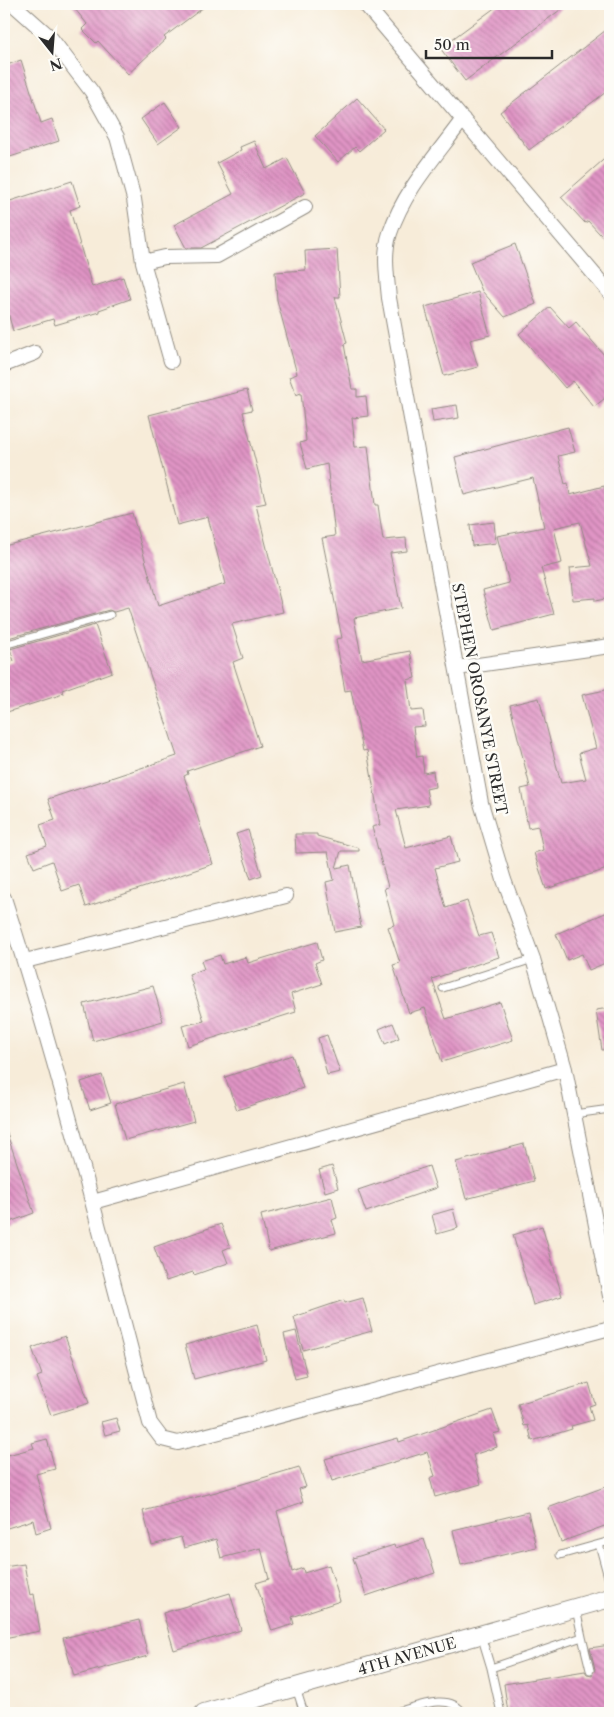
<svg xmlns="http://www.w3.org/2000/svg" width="614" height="1717" viewBox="0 0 614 1717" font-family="'Libre Caslon Text',serif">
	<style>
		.building { fill: url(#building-back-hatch) }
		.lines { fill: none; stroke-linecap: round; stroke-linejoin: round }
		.service-casing { stroke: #918c82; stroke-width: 9 }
		.minor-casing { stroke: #918c82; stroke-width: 16 }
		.tertiary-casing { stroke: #918c82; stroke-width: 20 }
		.service { stroke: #fff; stroke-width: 7 }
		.minor { stroke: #fff; stroke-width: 14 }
		.tertiary { stroke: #fff; stroke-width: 18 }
		.labels { text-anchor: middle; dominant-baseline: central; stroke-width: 5; stroke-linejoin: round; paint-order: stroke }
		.street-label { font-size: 15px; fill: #2b2b2b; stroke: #fdfcf7 }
	</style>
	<defs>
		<pattern id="building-back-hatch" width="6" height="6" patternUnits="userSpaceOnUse" patternTransform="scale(1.25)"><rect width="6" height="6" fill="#e094c5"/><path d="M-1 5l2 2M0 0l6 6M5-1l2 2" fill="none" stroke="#b679a0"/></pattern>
	</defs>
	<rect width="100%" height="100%" fill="#fdfcf7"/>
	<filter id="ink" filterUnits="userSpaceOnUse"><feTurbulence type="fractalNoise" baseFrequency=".02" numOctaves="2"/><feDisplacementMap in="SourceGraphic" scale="10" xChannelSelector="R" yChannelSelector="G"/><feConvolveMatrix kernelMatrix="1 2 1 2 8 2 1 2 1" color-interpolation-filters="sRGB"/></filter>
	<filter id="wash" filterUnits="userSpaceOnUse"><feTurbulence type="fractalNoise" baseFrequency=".0096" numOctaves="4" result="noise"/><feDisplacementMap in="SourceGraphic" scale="20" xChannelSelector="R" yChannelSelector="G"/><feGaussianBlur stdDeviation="1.12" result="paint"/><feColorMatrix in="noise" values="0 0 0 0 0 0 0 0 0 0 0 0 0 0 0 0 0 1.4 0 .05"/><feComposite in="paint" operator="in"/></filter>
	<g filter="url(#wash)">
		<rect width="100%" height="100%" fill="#f7ecd9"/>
		<g id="blocks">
			<path class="building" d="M71 4H208L164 37 166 39 128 74 98 41 96 43 82 29 87 24Z
				M500 4H568L465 81 440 48Z
				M610 27V89L529 150 500 112Z
				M21 60 41 123 52 119 59 141 4 159V66Z
				M357 98 384 129 359 151 355 147 338 162 315 136Z
				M165 102 182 127 158 144 141 119Z
				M254 141 266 169 287 158 305 193 201 248H186L174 225 233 194 217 163 241 150 240 147Z
				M610 154V245L588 221 585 223 561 197Z
				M72 181 80 206 70 210 92 287 123 277 130 299 99 310V312L55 325 53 319 13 331 4 298V203Z
				M515 244 536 304 505 317 482 291 470 262Z
				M337 249 340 297H335L347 343 344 344 352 389H357V397L366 396 368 416 352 418 355 447 368 446 375 505H378L383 540 406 538 407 551 390 553 401 608 354 618 362 660 410 651 415 678 407 680 411 711 423 710 425 726 413 727 417 757 422 756 424 773 433 771 435 787 426 789 429 805 396 810 406 848 451 836 458 862 435 868 446 908 467 901 479 936 491 933 499 957 432 979 446 1019 500 1002 513 1040 442 1062 425 1008 409 1013 393 965 400 963 388 927 394 925 384 888 388 887 372 827 380 825 367 750 363 751 351 690 345 691 336 639 342 638 322 538 335 536 327 464 307 469 300 443 306 441 301 393 296 395 289 377 297 374 277 300 275 272 306 270 305 251Z
				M478 292 490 335 470 340 478 367 444 376 425 307Z
				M550 307 569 328 576 322 610 362V394L594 407 573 381 565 388 519 334Z
				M247 390 252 410 243 412 266 503 256 505 283 612 232 624 243 658 233 662 260 746 187 771 188 774 184 776 213 864 86 907 79 885 62 891 52 861 34 868 28 853 47 846 40 825 55 820 48 799 177 756 128 608 114 612 109 610 8 638 4 624V546L132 513 158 606 225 584 208 517 177 525 149 415Z
				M457 405 459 418 433 422 431 409Z
				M568 427 575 452 558 456 565 484 568 483 570 495 604 486 610 511V598L595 601V598L573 600 570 568 592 566 580 522 554 528 562 563 541 568 554 614 494 630 483 590 509 583 497 536 544 527 533 478 464 495 455 457Z
				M494 522 496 543 472 546 470 525Z
				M95 625 112 672 62 690 63 694 4 713V664L14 661 10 649Z
				M610 689V868L546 889 534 853 543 850 538 826 528 828 521 789 530 787 510 705 539 698 561 783 586 779 579 753 596 748 582 695Z
				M248 830 262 875 251 879 236 834Z
				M295 834H317V836L359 848V851H341L336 868 350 865 361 927 335 932 326 882 334 880 328 852 296 853Z
				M610 911V961L589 970 582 954 567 960 556 934Z
				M317 942 322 960 315 963 322 984 291 994 296 1012 188 1046 182 1026 204 1021 189 974 204 969 201 961 220 955 223 964 246 957 248 963Z
				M153 986 163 1021 93 1041 84 1004Z
				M610 1008V1049L602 1050 596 1010Z
				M393 1023 399 1038 385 1044 379 1029Z
				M327 1035 340 1072 327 1075 318 1038Z
				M292 1055 303 1088 237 1110 225 1077Z
				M102 1075 111 1103 90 1110 81 1082Z
				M184 1084 194 1121 125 1140 115 1104Z
				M4 1131H6L34 1213 4 1224Z
				M524 1144 534 1181 466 1199 456 1162Z
				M332 1166 338 1188 325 1192 319 1170Z
				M429 1166 436 1188 366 1212 358 1190Z
				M332 1197 337 1218 332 1220 336 1233 269 1251 261 1215Z
				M453 1209 458 1228 437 1234 432 1215Z
				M221 1224 230 1247 223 1250 228 1263 194 1275 193 1272 166 1281 154 1247Z
				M542 1226 562 1296 533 1305 513 1235Z
				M363 1298 372 1331 303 1350 294 1317 344 1300 345 1303Z
				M257 1325 266 1360 194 1379 185 1345Z
				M296 1331 307 1376 295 1379 284 1334Z
				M65 1336 89 1403 51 1415 37 1377 42 1375 32 1348Z
				M589 1383 595 1404 589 1406 593 1420 571 1426 572 1429 532 1441 528 1425 524 1426 518 1404Z
				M492 1410 500 1432 493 1434 497 1447 473 1455 481 1484 435 1497 430 1478 435 1476 427 1452 332 1481 325 1459 398 1438 399 1442Z
				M116 1418 120 1431 105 1435 101 1422Z
				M47 1439 55 1469 36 1474 51 1528 36 1533 33 1520 4 1529V1456L34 1448 32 1443Z
				M299 1467 306 1487 299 1489 303 1502 277 1511 292 1572 303 1568 304 1573 329 1565 340 1601 292 1617 294 1624 272 1631 256 1583 269 1579 261 1548 221 1558 216 1539 184 1548 181 1537 152 1545 143 1511 216 1492Z
				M610 1485V1524L561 1542 548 1508Z
				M528 1512 536 1547 461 1565 453 1530Z
				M424 1539 435 1573 366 1596 353 1558 394 1545 395 1548Z
				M24 1564 30 1595 34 1594 40 1631 4 1638V1567Z
				M230 1593 241 1630 174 1650 163 1613Z
				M139 1620 148 1656 74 1676 63 1638Z
				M610 1645V1713H508L504 1684 585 1671 587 1674 592 1675 595 1669 590 1648Z"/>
		</g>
	</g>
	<g filter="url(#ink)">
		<use href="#blocks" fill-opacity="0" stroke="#918c82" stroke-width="1"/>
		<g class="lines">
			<defs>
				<path id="service" d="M4 645 110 615
					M443 988 533 959
					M574 1114 610 1109
					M599 1544 610 1584
					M560 1555 610 1541
					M481 1635 491 1668 582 1637 576 1609
					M582 1637 590 1670
					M491 1668 501 1713
					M296 1688 304 1713
					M393 1713C414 1708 449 1691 463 1713"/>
				<path id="minor" d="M13 4 50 37 92 92 117 137 134 199 143 262 171 361
					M365 4 610 293
					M463 119C437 155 404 190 390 233 383 253 387 276 389 298L481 803 504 880 533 959 565 1069 610 1296
					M143 262 165 257 217 256 305 207
					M4 365 35 353
					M457 668 610 646
					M4 898C60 1070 104 1247 150 1423L162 1439 178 1443 610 1328
					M25 961 286 896
					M93 1202 565 1069"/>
				<path id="tertiary" d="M204 1713 610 1598"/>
			</defs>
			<use href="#service" class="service-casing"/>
			<use href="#minor" class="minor-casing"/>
			<use href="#tertiary" class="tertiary-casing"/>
			<use href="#service" class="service"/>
			<use href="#minor" class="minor"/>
			<use href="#tertiary" class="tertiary"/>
		</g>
	</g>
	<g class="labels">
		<g class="street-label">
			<text transform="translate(480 699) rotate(79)">STEPHEN OROSANYE STREET</text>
			<text transform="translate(407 1656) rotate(-16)">4TH AVENUE</text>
		</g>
	</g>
	<rect width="614" height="1717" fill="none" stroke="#fdfcf7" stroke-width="20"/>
	<g transform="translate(52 52) rotate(163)" stroke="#fdfcf7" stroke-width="4" paint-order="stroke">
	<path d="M0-4L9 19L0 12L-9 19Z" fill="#2b2b2b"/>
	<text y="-8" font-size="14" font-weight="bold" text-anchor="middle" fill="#2b2b2b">N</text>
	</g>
	<path d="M426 50v8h126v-8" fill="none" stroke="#2b2b2b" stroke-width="2.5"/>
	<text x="434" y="50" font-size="15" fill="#2b2b2b" stroke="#fdfcf7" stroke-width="4" paint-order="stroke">50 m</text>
</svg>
